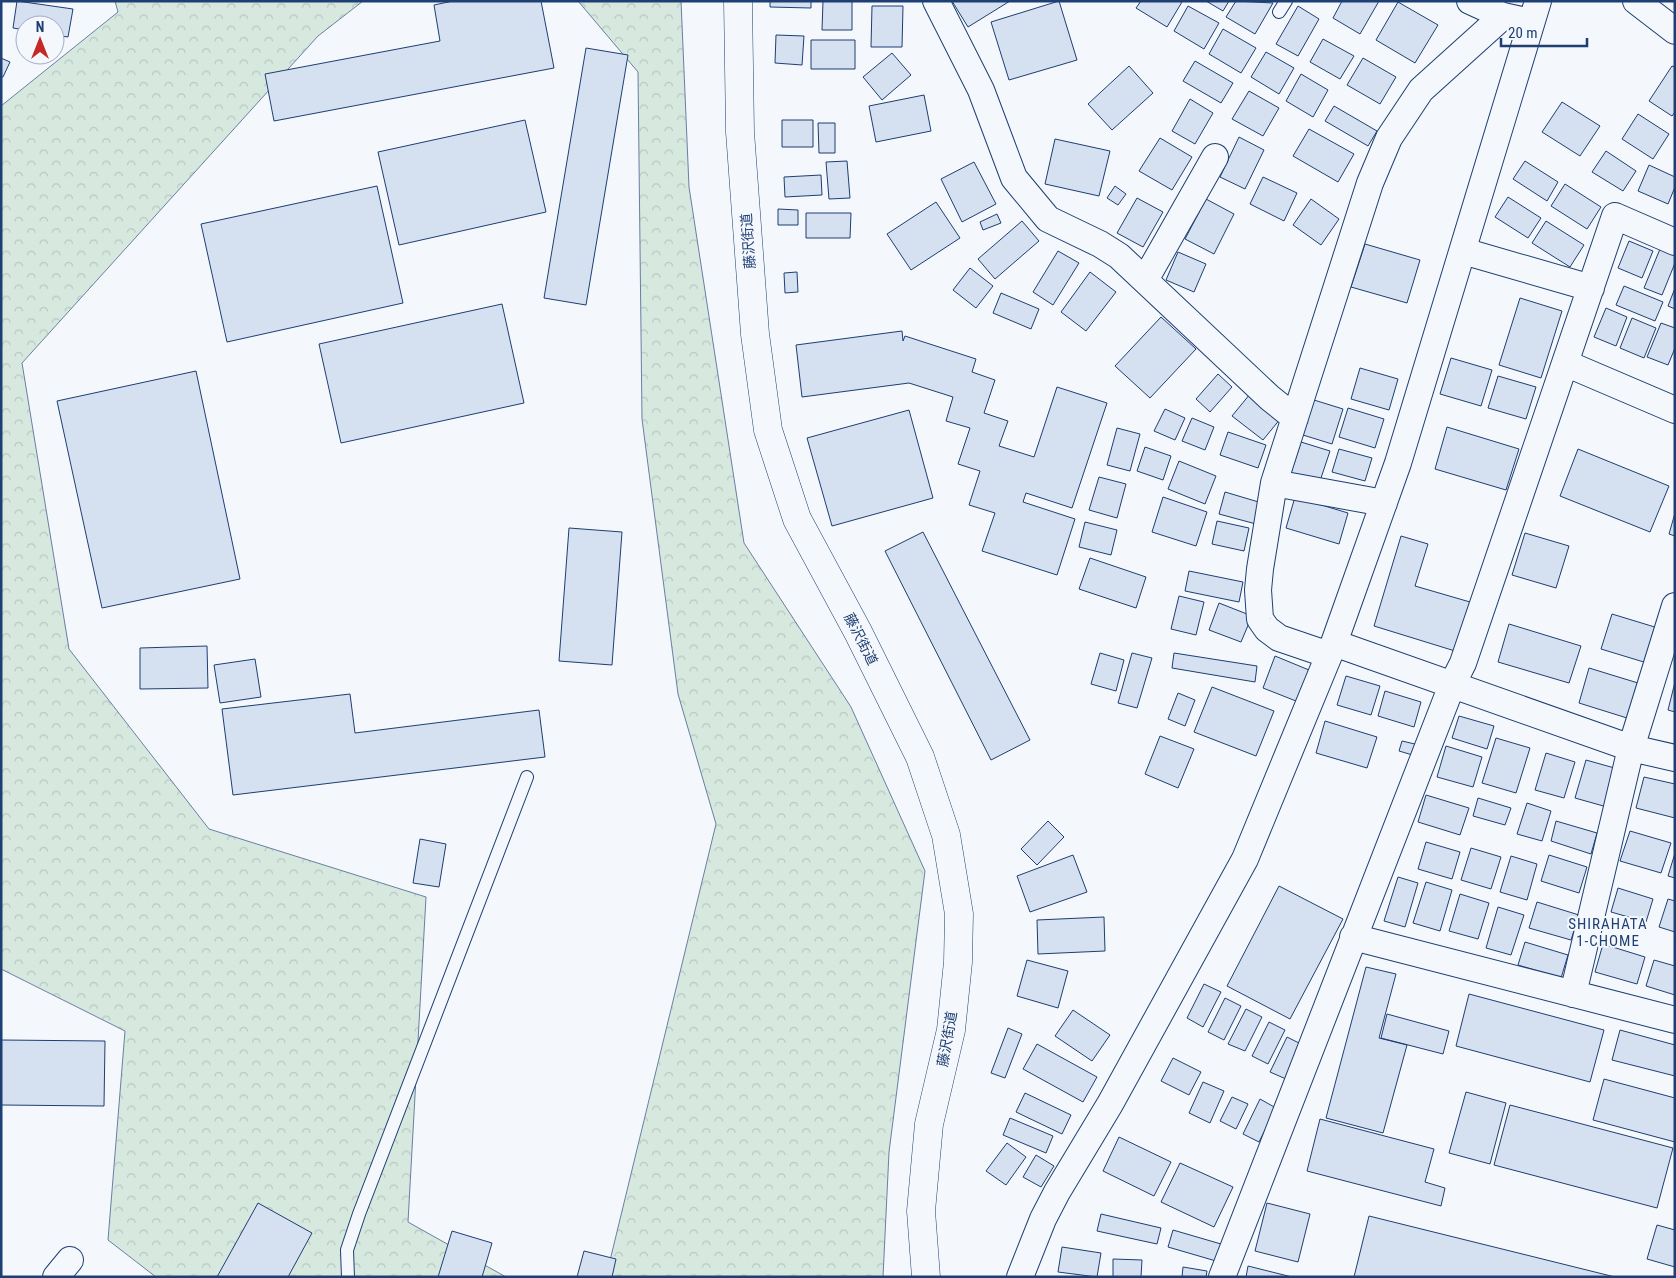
<svg xmlns="http://www.w3.org/2000/svg" width="1676" height="1278" viewBox="0 0 1676 1278" font-family="'Roboto Condensed','Noto Sans JP',sans-serif">
	<style>
		.forest { fill: url(#forest-crowns); stroke: #687fa3 }
		.building { fill: #d5e0f0; stroke: #1d3f73 }
		.lines { fill: none; stroke-linecap: round; stroke-linejoin: round }
		.lane-casing { stroke: #1d3f73; stroke-width: 14 }
		.street-casing { stroke: #1d3f73; stroke-width: 28 }
		.highway-casing { stroke: #1d3f73; stroke-width: 29 }
		.lane { stroke: #f4f7fb; stroke-width: 12 }
		.street { stroke: #f4f7fb; stroke-width: 26 }
		.highway { stroke: #f4f7fb; stroke-width: 28 }
		.labels { text-anchor: middle; dominant-baseline: central; stroke-width: 4; stroke-linejoin: round; paint-order: stroke }
		.street-label { font-size: 14px; fill: #1d3f73; stroke: #f4f7fb }
		.neighbourhood-label { font-size: 15px; letter-spacing: 1px; fill: #1d3f73; stroke: #f4f7fb }
	</style>
	<defs>
		<pattern id="forest-crowns" width="20" height="18" patternUnits="userSpaceOnUse" patternTransform="scale(1.25)"><rect width="20" height="18" fill="#d7e8df"/><path d="M2 6a3 3 0 1 1 6 0M12 15a3 3 0 1 1 6 0" fill="none" stroke="#b8c8c3"/></pattern>
	</defs>
	<rect width="100%" height="100%" fill="#f4f7fb"/>
	<path class="forest" d="M115 1H363L318 36 22 363 69 649 209 829 426 897 408 1222 506 1277H156L108 1240 125 1031 1 969V106L118 12Z
		M578 1H681L689 187 744 543 851 707 925 871 889 1152 883 1277H606L716 824 678 694 642 419 638 72Z"/>
	<path class="building" d="M17 1 73 9 68 37 55 35V25H25V30L13 28Z
		M453 1H541L554 68 274 121 265 74 440 41 434 5Z
		M770 1H811V8L770 7Z
		M823 1H852V30H822Z
		M952 1H1010L968 27Z
		M1059 1 1077 60 1009 80 991 22Z
		M1141 1H1181L1182 2 1167 27 1136 8Z
		M1206 1H1229L1223 11Z
		M1236 1 1273 3 1255 34 1226 17Z
		M1342 1H1379L1360 34 1333 18Z
		M1398 2 1438 25 1415 63 1376 40Z
		M872 6H903L902 47H871Z
		M1188 6 1219 23 1204 49 1174 31Z
		M1298 6 1319 19 1298 56 1276 44Z
		M1223 29 1256 48 1241 73 1209 54Z
		M776 35 804 36 802 65 775 63Z
		M1323 39 1354 56 1340 79 1310 62Z
		M811 40H855V69H811Z
		M586 48 628 55 586 305 544 298Z
		M1266 52 1294 68 1279 94 1251 77Z
		M892 53 911 75 882 100 863 77Z
		M1 58 10 62 3 77H1Z
		M1363 58 1396 77 1380 104 1347 85Z
		M1195 61 1233 83 1221 103 1183 81Z
		M1129 66 1153 93 1112 130 1088 104Z
		M1672 66 1675 67V112L1672 116 1649 101Z
		M1301 74 1328 90 1313 117 1286 101Z
		M1249 91 1279 108 1263 136 1232 119Z
		M924 95 931 131 876 142 869 106Z
		M1190 99 1213 113 1195 144 1172 131Z
		M1562 102 1600 126 1580 156 1542 132Z
		M1334 106 1377 131 1368 146 1325 121Z
		M1638 114 1669 134 1653 159 1622 139Z
		M525 120 546 212 399 245 378 152Z
		M782 120H813V147H782Z
		M818 123H835V153H819Z
		M1309 129 1354 154 1338 182 1293 156Z
		M1239 137 1264 150 1245 189 1220 177Z
		M1160 138 1192 157 1172 190 1139 171Z
		M1055 139 1110 151 1099 196 1045 184Z
		M1606 151 1636 171 1623 191 1592 172Z
		M847 161 850 198 829 199 826 162Z
		M1525 161 1558 182 1547 201 1513 179Z
		M974 162 996 204 962 222 941 179Z
		M1649 165 1675 177V187L1668 204 1638 191Z
		M821 175 822 195 785 197 784 177Z
		M1263 177 1297 193 1284 221 1250 204Z
		M1565 184 1601 207 1587 229 1551 206Z
		M377 186 403 303 227 342 201 224Z
		M1115 186 1126 194 1118 205 1107 198Z
		M1508 197 1541 218 1528 238 1495 217Z
		M1137 198 1163 212 1143 247 1117 233Z
		M1206 199 1234 214 1214 254 1185 239Z
		M1311 199 1339 219 1321 245 1293 225Z
		M936 202 960 238 911 270 887 234Z
		M778 209 798 210V225H778Z
		M806 213H851L850 238H806Z
		M997 214 1001 223 983 230 980 222Z
		M1022 221 1039 241 995 279 978 259Z
		M1546 221 1584 245 1570 267 1532 243Z
		M1629 241 1653 251 1642 278 1618 268Z
		M1365 244 1420 260 1407 303 1351 287Z
		M1660 249 1675 255V263L1662 295 1644 288Z
		M1058 251 1079 263 1053 305 1033 292Z
		M1178 252 1206 264 1194 292 1166 280Z
		M970 268 993 286 976 308 953 290Z
		M797 272 798 292 785 293 784 273Z
		M1090 272 1116 292 1086 331 1061 312Z
		M1624 286 1663 302 1655 321 1616 305Z
		M1675 288V309L1668 306Z
		M1001 293 1039 309 1031 329 993 313Z
		M1520 298 1562 311 1541 378 1499 365Z
		M502 304 524 403 341 443 319 344Z
		M1606 308 1627 317 1616 346 1594 337Z
		M1161 317 1196 349 1150 398 1115 366Z
		M1632 318 1656 328 1644 358 1620 348Z
		M1661 323 1675 328V348L1668 365 1647 357Z
		M902 331 903 341 905 336 976 359 972 372 995 380 984 413 1008 421 999 446 1034 457 1057 387 1107 403 1072 508 1026 493 1023 502 1075 519 1057 575 982 551 995 513 969 505 980 471 958 464 970 428 946 421 953 397 909 383 802 397 796 345Z
		M1451 358 1492 370 1481 406 1440 394Z
		M1360 368 1398 379 1389 410 1351 399Z
		M196 371 240 579 102 608 57 401Z
		M1218 374 1232 387 1210 412 1196 399Z
		M1498 376 1536 387 1526 419 1488 408Z
		M1250 394 1281 418 1263 440 1232 416Z
		M1314 400 1343 409 1332 444 1303 435Z
		M1348 408 1384 419 1375 448 1339 437Z
		M1165 409 1185 418 1175 440 1154 431Z
		M909 410 933 498 832 526 807 438Z
		M1192 418 1214 427 1205 450 1182 441Z
		M1447 427 1519 449 1506 490 1435 469Z
		M1117 428 1140 434 1130 471 1107 465Z
		M1228 432 1266 445 1258 468 1220 455Z
		M1301 442 1330 451 1319 484 1290 476Z
		M1145 447 1171 456 1163 480 1137 471Z
		M1339 449 1372 458 1365 481 1332 472Z
		M1578 449 1669 486 1650 532 1560 496Z
		M1179 461 1216 476 1205 504 1168 489Z
		M1099 477 1126 484 1117 518 1089 510Z
		M1225 492 1262 503 1256 524 1219 514Z
		M1163 497 1207 512 1196 546 1152 532Z
		M1295 497 1348 513 1339 544 1286 528Z
		M1675 513V536L1669 534Z
		M1217 521 1249 528 1244 551 1212 544Z
		M1085 522 1117 530 1111 555 1079 547Z
		M569 528 622 532 612 665 559 661Z
		M923 532 1030 740 991 760 885 551Z
		M1525 533 1569 546 1556 588 1512 575Z
		M1401 536 1428 544 1415 586 1470 602 1455 651 1374 626Z
		M1090 558 1146 577 1136 608 1079 589Z
		M1189 571 1243 582 1239 602 1185 591Z
		M1179 596 1204 602 1196 635 1171 629Z
		M1219 603 1252 616 1241 642 1209 630Z
		M1612 614 1658 628 1647 663 1601 649Z
		M1509 624 1581 646 1569 683 1498 662Z
		M207 646 208 688 140 689V648Z
		M1100 653 1124 660 1116 691 1091 684Z
		M1132 653 1152 658 1137 708 1118 703Z
		M1174 653 1257 666 1255 682 1172 668Z
		M1275 656 1309 670 1296 701 1263 688Z
		M255 659 261 697 220 703 214 665Z
		M1589 668 1638 683 1627 718 1579 703Z
		M1346 676 1380 686 1371 715 1337 705Z
		M1675 682V712L1668 710Z
		M1212 687 1274 711 1256 756 1194 732Z
		M1385 691 1421 702 1414 727 1378 716Z
		M1178 693 1195 700 1185 726 1168 719Z
		M350 694 355 733 539 710 545 757 233 795 222 709Z
		M1459 716 1494 726 1487 749 1452 738Z
		M1325 721 1377 737 1367 768 1316 753Z
		M1160 736 1194 749 1178 788 1145 774Z
		M1496 738 1530 748 1516 793 1482 783Z
		M1402 741 1419 745 1416 756 1399 751Z
		M1446 746 1482 757 1473 787 1437 777Z
		M1546 753 1575 762 1564 798 1535 790Z
		M1586 760 1618 769 1607 807 1575 798Z
		M1644 777 1675 784V818L1636 808Z
		M1426 795 1469 808 1460 835 1418 822Z
		M1478 798 1511 808 1505 825 1473 816Z
		M1527 803 1551 811 1542 841 1517 834Z
		M1048 821 1064 837 1037 865 1021 849Z
		M1556 821 1597 833 1591 854 1551 841Z
		M1630 831 1671 843 1661 873 1620 861Z
		M420 839 446 844 439 887 413 883Z
		M1426 842 1460 852 1452 879 1418 869Z
		M1471 848 1501 857 1491 889 1461 880Z
		M1675 853V878L1668 876Z
		M1073 855 1087 892 1030 912 1017 876Z
		M1549 855 1587 867 1579 893 1541 881Z
		M1511 856 1537 864 1527 900 1500 892Z
		M1398 877 1418 883 1405 927 1384 921Z
		M1426 882 1452 890 1440 931 1413 923Z
		M1279 886 1343 919 1290 1019 1227 986Z
		M1618 888 1653 899 1646 922 1611 912Z
		M1460 894 1489 903 1478 939 1449 931Z
		M1668 899 1675 901V932L1659 927Z
		M1537 902 1579 915 1571 940 1529 928Z
		M1498 907 1524 915 1511 955 1486 948Z
		M1104 917 1105 951 1038 954 1037 920Z
		M1525 942 1568 955 1561 978 1518 965Z
		M1603 944 1645 957 1637 984 1595 972Z
		M1027 960 1068 971 1058 1008 1017 996Z
		M1654 960 1675 966V995L1646 986Z
		M1366 967 1396 974 1379 1038 1407 1045 1383 1133 1326 1118Z
		M1204 984 1221 992 1203 1027 1187 1018Z
		M1469 994 1604 1030 1590 1082 1456 1046Z
		M1225 998 1241 1006 1224 1040 1208 1032Z
		M1246 1009 1262 1017 1245 1051 1228 1044Z
		M1073 1010 1110 1035 1092 1061 1055 1036Z
		M1387 1014 1449 1031 1443 1054 1381 1038Z
		M1269 1022 1285 1030 1268 1064 1252 1056Z
		M1008 1028 1022 1034 1005 1078 991 1073Z
		M1620 1030 1675 1045V1076L1612 1060Z
		M1287 1037 1303 1045 1286 1079 1270 1072Z
		M1 1040 105 1041 104 1106 1 1105Z
		M1037 1044 1097 1077 1083 1102 1023 1069Z
		M1173 1058 1201 1072 1189 1095 1161 1081Z
		M1604 1079 1675 1098V1142L1593 1120Z
		M1203 1082 1224 1091 1210 1123 1189 1113Z
		M1466 1092 1506 1103 1490 1164 1449 1153Z
		M1025 1093 1071 1115 1062 1134 1016 1112Z
		M1232 1097 1248 1104 1236 1129 1220 1121Z
		M1260 1099 1276 1108 1259 1142 1243 1134Z
		M1510 1105 1673 1148 1657 1208 1494 1165Z
		M1010 1118 1053 1136 1046 1153 1003 1135Z
		M1320 1119 1434 1149 1425 1182 1445 1188 1441 1206 1307 1171Z
		M1119 1137 1171 1162 1154 1196 1103 1171Z
		M1007 1143 1026 1157 1006 1185 986 1171Z
		M1036 1155 1054 1166 1041 1187 1023 1177Z
		M1180 1163 1233 1187 1214 1227 1161 1202Z
		M258 1203 312 1233 288 1277H217Z
		M1267 1203 1310 1214 1298 1262 1255 1251Z
		M1101 1214 1161 1228 1157 1244 1097 1231Z
		M1369 1216 1615 1277H1354Z
		M1657 1225 1675 1230V1267L1647 1259Z
		M1173 1230 1221 1244 1216 1261 1168 1247Z
		M452 1231 492 1243 482 1277H438Z
		M1062 1247 1101 1253 1097 1277 1058 1272Z
		M584 1251 616 1259 612 1277H577Z
		M1113 1259 1142 1260 1141 1277H1113Z
		M1248 1266 1292 1277H1246Z
		M1183 1267 1207 1271 1206 1277H1182Z"/>
	<g class="lines">
		<defs>
			<path id="lane" d="M1279 12 1286 1
				M348 1277 347 1250 359 1214 527 777"/>
			<path id="street" d="M936 1 981 90 1014 178 1048 219 1100 244 1119 256 1270 398 1295 418
				M1470 1 1503 16
				M1636 1 1675 31
				M1463 251 1591 288
				M1145 280 1215 157
				M1565 363 1675 410
				M1274 483 1384 503
				M1334 643 1631 748 1675 758
				M1329 655 1279 638 1267 629 1260 619 1258 590 1260 569 1274 483 1370 183 1389 138 1421 90 1503 16 1531 22
				M1353 937 1675 1020
				M1573 994 1631 748 1675 606
				M56 1277 70 1260
				M1020 1277 1043 1219 1057 1192 1110 1104 1245 859 1334 643 1398 463 1538 1
				M1222 1277 1452 685 1463 663 1615 216 1675 242"/>
			<path id="highway" d="M738 1 740 132 755 334 768 430 797 519 858 632 920 757 946 835 959 914 958 962 951 1030 929 1124 921 1211 926 1277"/>
		</defs>
		<use href="#lane" class="lane-casing"/>
		<use href="#street" class="street-casing"/>
		<use href="#highway" class="highway-casing"/>
		<use href="#lane" class="lane"/>
		<use href="#street" class="street"/>
		<use href="#highway" class="highway"/>
	</g>
	<g class="labels">
		<g class="street-label">
			<text transform="translate(748 241) rotate(-94)">藤沢街道</text>
			<text transform="translate(861 639) rotate(63)">藤沢街道</text>
			<text transform="translate(947 1039) rotate(-80)">藤沢街道</text>
		</g>
		<g class="neighbourhood-label">
			<text x="1608" y="924">SHIRAHATA<tspan x="1608" dy="17">1-CHOME</tspan></text>
		</g>
	</g>
	<rect width="1676" height="1278" fill="none" stroke="#1d3f73" stroke-width="5"/>
	<g transform="translate(40 40)"><circle r="24" fill="#f4f7fb" stroke="#9eadc5"/>
	<path d="M0-4L9 19L0 12L-9 19Z" fill="#c62828"/>
	<text y="-8" font-size="14" font-weight="bold" text-anchor="middle" fill="#1d3f73">N</text>
	</g>
	<path d="M1501 38v8h86v-8" fill="none" stroke="#1d3f73" stroke-width="2.5"/>
	<text x="1508" y="38" font-size="15" fill="#1d3f73" stroke="#f4f7fb" stroke-width="4" paint-order="stroke">20 m</text>
</svg>
